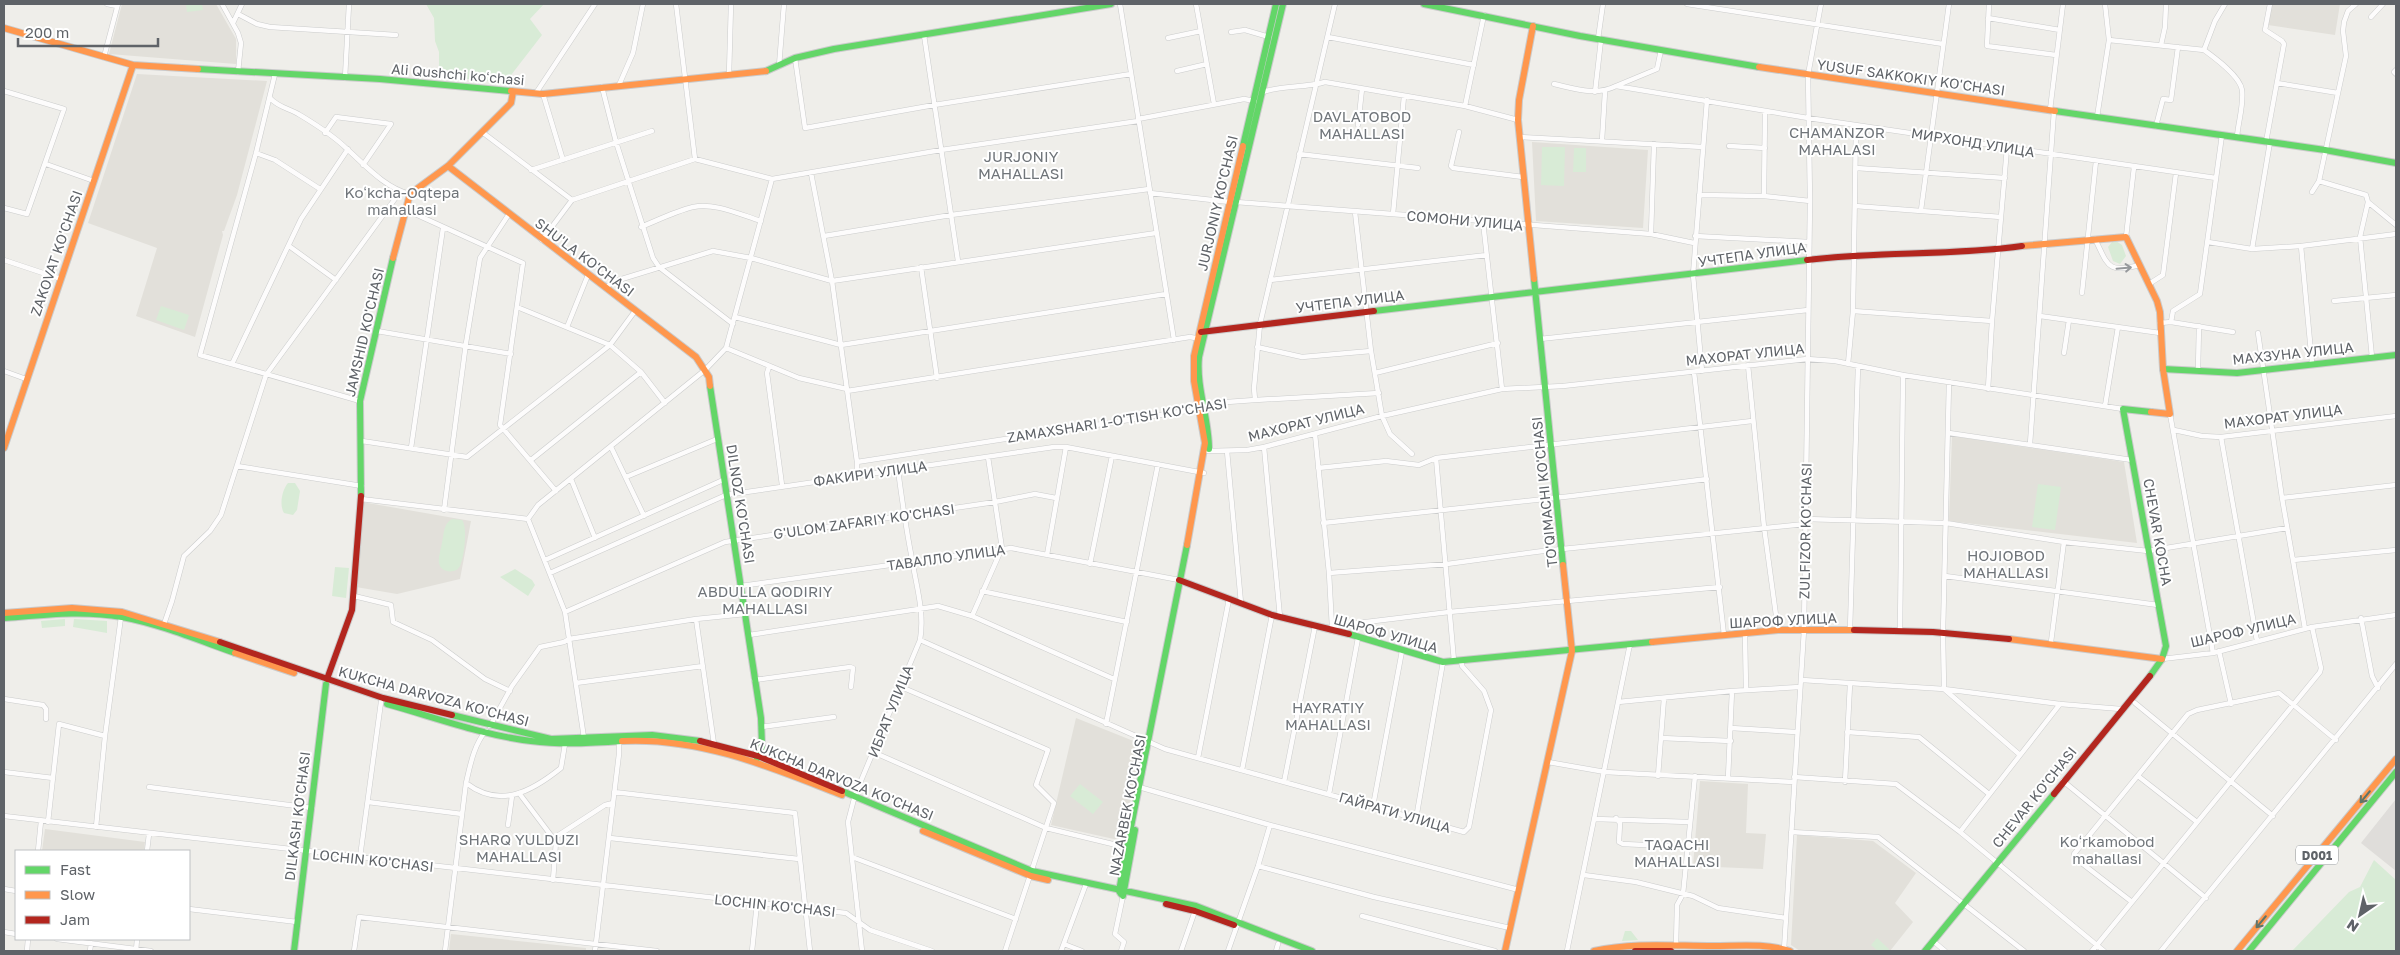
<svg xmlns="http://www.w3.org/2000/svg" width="2400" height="955" viewBox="0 0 2400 955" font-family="'Golos Text',sans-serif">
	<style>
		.industrial { fill: #dfddda }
		.education { fill: #e2e0da }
		.green { fill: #d8ebd6 }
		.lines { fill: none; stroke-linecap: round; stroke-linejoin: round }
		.street-casing { stroke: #cbcccc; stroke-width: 5.5 }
		.fast-casing { stroke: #cacacb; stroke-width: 8 }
		.slow-casing { stroke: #cacacb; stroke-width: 8 }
		.jam-casing { stroke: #cacacb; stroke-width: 8 }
		.street { stroke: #fdfcfc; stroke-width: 4.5 }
		.fast { stroke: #63d668; stroke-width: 6 }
		.slow { stroke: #ff974d; stroke-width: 6 }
		.jam { stroke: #b3261e; stroke-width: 6 }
		.oneway { stroke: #96999c }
		.oneway2 { stroke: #607468 }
		.labels { text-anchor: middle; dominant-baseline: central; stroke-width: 4; stroke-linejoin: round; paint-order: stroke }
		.shield { fill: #fff; stroke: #8f9295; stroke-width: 1 }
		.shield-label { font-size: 12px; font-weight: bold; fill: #5f6368 }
		.street-label { font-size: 14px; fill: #5f6368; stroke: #fff }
		.neighbourhood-label { font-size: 15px; fill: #70757a; stroke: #fff }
	</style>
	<rect width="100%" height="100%" fill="#efeeea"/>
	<path class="industrial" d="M2396 799V871L2361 843Z"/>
	<path class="education" d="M122 4H216L236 39V64L109 54Z
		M2272 4H2340L2335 35 2268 25Z
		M137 74 267 81 237 195 224 231H222L223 235 195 337 136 316 157 248 88 223Z
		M1532 142 1648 150 1643 228 1536 221Z
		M1952 436 2124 462 2137 543 1949 521Z
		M362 502 471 521 460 579 397 594 356 587Z
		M1076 718 1141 744 1123 841 1051 825Z
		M1700 781 1748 784 1746 833 1766 834 1763 869 1693 866Z
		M45 829 145 842 144 851H42Z
		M1797 835 1873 841 1916 873 1895 903 1913 922 1890 951H1800L1791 945Z
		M451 934 586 948V951H449Z"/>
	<path class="green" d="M186 4H202L203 10 187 12Z
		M426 4H544L530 19 542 35 505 83 439 76V52L435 41 434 18Z
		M1542 147H1565L1564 186 1541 185Z
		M1574 148H1586V172H1573Z
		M2116 241 2122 245 2126 256 2120 264 2113 261 2108 247 2112 242Z
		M161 306 189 315 184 330 156 320Z
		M288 483H295L300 491 297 510 293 515 284 513C279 505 282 490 288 483Z
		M2038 484 2061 487 2055 530 2032 527Z
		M452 519 462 520C468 527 464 558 460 566 455 575 440 572 439 563 438 557 441 549 442 543 444 534 443 524 452 519Z
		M335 567 349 568 346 598 332 596Z
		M515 569 532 580 535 585 528 596 500 577Z
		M65 619V626L42 628 41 621Z
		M74 619 107 621V633L73 627Z
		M1080 784 1103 802 1093 814 1070 796Z
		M2374 860 2396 880V951H2292L2349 892 2360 887Z
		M1625 931H1631L1638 940 1622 941Z
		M1877 938 1889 949 1888 951H1878L1871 945Z"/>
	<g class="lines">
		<defs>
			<path id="street" d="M107 4 117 6
				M222 4 238 33 241 43 238 72
				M676 4 695 159
				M1120 4 1174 340
				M1196 4 1214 104
				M1687 4 1943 44
				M1989 4 1987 46 2056 55
				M238 14 257 24 270 27 396 35
				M2371 17 2383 4
				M1988 18 2060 30
				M233 23 242 4
				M1231 32 1245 30 1269 37
				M924 35 958 261
				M1328 37 1474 65
				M1168 38 1201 31
				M1598 39 1603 4
				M2109 40 2204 50C2215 58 2240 76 2242 90 2244 104 2238 123 2237 137
				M2161 45 2165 27 2166 4
				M2204 50 2215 21 2225 4
				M104 57 118 4
				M795 58 805 128 934 105 1131 74
				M779 66 784 4
				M2396 70 2394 72 2396 74
				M1177 71 1207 64
				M275 74 256 153 200 355 360 401
				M729 75 731 4
				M345 78 349 4
				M2277 83 2338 93
				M1554 84C1576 89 1596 96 1616 86L1808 118 2216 178
				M619 85 633 53 643 4
				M1616 86 1657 69 1661 50
				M602 87 616 142 653 258 659 267 733 324
				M4 91 64 109 27 214 4 208
				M1263 92C1283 85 1305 88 1325 82L1465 106 1518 120
				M1595 92 1601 40
				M536 93 595 4
				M543 94 563 160
				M270 98C279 108 289 108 300 115 315 124 334 136 347 149 365 165 385 188 410 194
				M1465 106 1484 15
				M2050 110 2063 4
				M2097 117 2109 40 2105 4
				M1138 119 1244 99 1255 101
				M1358 125 1362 89
				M2156 126 2163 99 2171 100 2178 47
				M482 132 572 200
				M1459 132 1451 166 1453 168 1523 177
				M325 133 336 117 391 124 363 165
				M1520 137 1703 147
				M1602 140 1605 92
				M2266 142 2284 44 2282 41 2265 30 2270 4
				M1729 146 1765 148
				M256 153 275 160 320 189
				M1299 154 1418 168
				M46 164 94 181
				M1856 168 2005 178
				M531 170 652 131
				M811 173 832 281 857 462V475
				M2319 181 2366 195 2368 202 2396 225
				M2312 192 2319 181 2346 56 2343 31 2344 22 2348 11 2356 4
				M1150 193 1230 202
				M1699 195 1764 196 1810 201
				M1764 196 1765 111
				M1236 202 1651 234 1694 243
				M2368 202 2360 237 2372 357
				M1855 206 2001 217
				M404 209 523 263 500 425 556 491
				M1921 210 1949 4
				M1355 212 1371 351 1382 416 1390 434 1412 454
				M1393 214 1404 96
				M1483 222 1502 389
				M641 227C658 220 676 211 693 207 714 202 741 215 761 221
				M1651 234 1654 144
				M824 236 951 215 1149 189
				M1695 236 1809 242
				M2126 237 2134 167
				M2095 239C2108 265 2107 274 2139 265
				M542 240 572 200 695 159 772 179 941 150 1138 121
				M2208 242 2252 249 2301 246 2396 234
				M289 246 336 280
				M2301 246 2312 363
				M2252 249 2270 142
				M4 260 61 279
				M921 267 937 378
				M1270 280 1487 255
				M2149 284 2163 275 2176 173
				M606 288 612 282 713 251 751 258 832 281 1156 233
				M2082 293 2096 161
				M2334 301 2396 295
				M517 307 610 345 641 372 665 403
				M1853 311 1992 321
				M2040 316 2160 333
				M735 317 841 345 1166 294
				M2171 322 2173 311 2200 294 2222 135
				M2160 323 2171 322 2233 332
				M567 327 588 275
				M377 331 511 354
				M2258 333 2282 498 2305 629
				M1540 339 1808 310
				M1257 347 1302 357 1371 351
				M726 348 799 378 847 389
				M2064 353 2069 320
				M232 364 301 219 348 149
				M1848 364 1853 311 1856 125
				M1748 365 1764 527 1778 630
				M769 367 767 373 782 485
				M2198 369 2199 326
				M4 371 26 379
				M1702 371 1693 275 1707 100
				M1694 372 1724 635
				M1375 373 1498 343
				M1949 382 1943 633 1944 689 2020 755
				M1988 389 1992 321 2007 148
				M847 391 1190 337 1200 339
				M1255 400 1254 388 1260 324 1335 4
				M2105 406 2118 327
				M2170 414 2213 653
				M2174 430 2202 436 2221 437 2396 416
				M1949 433 2132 460
				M1315 434 1329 573 1332 627
				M2221 437 2257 641
				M362 441 467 457 610 345 635 311
				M2030 444C2039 333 2045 222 2054 111
				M611 447 644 516
				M1264 447 1280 617
				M411 448 443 228
				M1208 451 1247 450 1264 447 1382 416 1502 389 1563 386 1807 359 1835 361 1903 375 2123 409
				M1227 451 1241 603
				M1436 458 1454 661
				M531 460 641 372
				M857 462 1199 409 1227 402 1255 400 1379 393
				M237 466 362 486
				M1318 468 1386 461 1419 465 1436 458 1752 421
				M626 477 717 439
				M571 479 595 538
				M2282 498 2396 485
				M361 499 528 519
				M444 510 466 343 480 258 509 214
				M528 519 538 505 705 370 726 348 772 179
				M528 519 565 612 584 738
				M1805 519 1946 523 2064 542 2148 551 2287 528
				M1323 523 1572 496 1707 479
				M1047 555 1066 447
				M545 560 723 480
				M2293 560 2396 550
				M1090 564 1112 456
				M550 573 726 495 1054 447H1066L1204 473
				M1329 573 1447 564 1543 551 1805 524
				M1945 576 2158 605
				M741 586 1011 548 1179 580
				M982 591 1127 622
				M354 596 391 605 393 622 432 640 485 679 510 691
				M565 612 725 542 995 502 1035 494 1056 498
				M972 616 1002 548 988 457
				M2361 618 2372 676 2378 688
				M696 619 714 744
				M1333 626 1449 612 1720 587
				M163 627 172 601 184 556 210 531 221 515 266 375 400 192
				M1850 630 1858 366
				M1900 630 1903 375
				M1745 634 1746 690
				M749 635 938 606 972 616 1114 679
				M920 640 1165 749 1464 832 1469 827 1491 710 1484 691 1462 666 1461 661
				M2051 642 2064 542
				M2219 651 2231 704
				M2162 659 2213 653 2312 627 2396 615
				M754 680 850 667 853 668 851 687
				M1802 680 1944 689 2060 704 2121 709
				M576 683 703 666
				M899 686 1048 750 1036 785 1054 803 1005 951
				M4 699 43 705 46 709V719
				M1618 702 1732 691 1800 687
				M2135 703 2273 816
				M1106 724 1158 464
				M490 726 512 686 540 647 564 642 569 639 696 619 745 614
				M761 727 834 717
				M1731 728 1796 732
				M1847 732 1919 737 1989 794
				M1661 738 1731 741
				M873 752 1046 828 1129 848
				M1198 758 1229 599
				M1548 762 1605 772 1794 782
				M1242 770 1272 615
				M4 772 53 778
				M1658 776 1664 698
				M2138 776 2197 822
				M1794 777 1896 784 1960 832 2104 951
				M1728 778 1732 691
				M2063 781 2206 898
				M1284 782 1315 626
				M1845 782 1850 684
				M466 783C500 809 531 792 561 768L565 744
				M149 787 312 808
				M1139 787 1270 825 1519 890
				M614 792 795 813 810 951
				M519 793 556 842 553 880
				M1329 794 1358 638
				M368 802 462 814
				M1373 806 1402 651
				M4 816 846 913 870 930 932 951
				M1616 818 1620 823 1619 842 1623 844 1687 847
				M1416 819 1443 662
				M1595 819 1689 822
				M48 822 59 724 105 736
				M508 825 512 796
				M96 827 105 736 121 617
				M1791 832 1878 837 2024 951
				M1960 832 2060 704
				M554 838 605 805 613 803
				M610 838 799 859
				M38 851 41 821
				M147 851 149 834
				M360 857 381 702
				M852 857 1016 919
				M1258 866 1374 897 1510 928
				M1584 875 1636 882 1693 896 1718 908 1786 918
				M4 889 16 891
				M2132 902 2075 858 2074 854 2188 714 2197 710 2279 693 2336 740
				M189 909 297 922
				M1362 916 1495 951
				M4 932 16 934
				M57 939 151 951
				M1933 941 1945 951
				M1064 944 1082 951
				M1676 946 1677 905 1683 894 1695 776
				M1784 950 1804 630 1810 201 1808 75 1821 4
				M27 951 28 939
				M90 951 91 943
				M136 951 137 939
				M354 951 359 917 657 951
				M445 951 466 783C470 766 474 744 486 731
				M595 951 619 754V740
				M752 951 757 903
				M862 951 848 822 855 795 920 640C925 612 916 586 912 559 906 529 902 500 898 470
				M1061 951 1086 884
				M1121 951 1124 942 1115 934 1123 896
				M1181 951 1195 911
				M1228 951 1258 866 1270 825
				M1276 951 1278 944
				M1567 951 1630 644
				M2092 951 2320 672 2321 668 2312 627
				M2161 951 2396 664"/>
			<path id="fast" d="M1424 4 1580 36 1759 67
				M198 69 380 79 511 91
				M766 71 795 58 834 49 1111 4
				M2055 111 2325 150 2396 163
				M1243 146 1276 4
				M1534 279 1563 565
				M1374 311 1807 260
				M2163 369 2237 373 2396 355
				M710 386 761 718 762 746 757 759
				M1209 449C1209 418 1196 388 1199 357L1283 4
				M361 496 360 401 393 258
				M4 618C43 615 83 610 122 617 160 624 198 640 235 653
				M1349 634 1443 662 1652 642
				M2150 676 2162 659 2166 646 2123 409 2151 412
				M387 704C434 717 482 735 531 741 562 745 592 743 622 741
				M452 715 551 739 652 735 700 741
				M842 791 1032 871 1196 906 1312 951
				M1121 894 1119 891 1127 847 1187 545
				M1123 896 1135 830
				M294 951 326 684
				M1925 951 2054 794
				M2249 951 2396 772"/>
			<path id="slow" d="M1533 26 1519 100 1518 120 1534 279
				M4 28 133 65 198 69
				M1759 67 2055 111
				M511 91 543 94 766 71
				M448 166 696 357 709 377 710 386
				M2022 246 2126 237 2157 301 2160 312 2163 369 2170 414 2151 412
				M393 258 410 194 448 166 511 103 513 92
				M4 448 133 65
				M1187 545 1205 443 1194 381V356L1243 146
				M4 613 72 608 122 612 220 642
				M2009 639 2162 659
				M1652 642 1778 630H1854
				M235 653 294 673
				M622 741C700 737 771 767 842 795
				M923 831 1031 876 1048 880
				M1505 951 1572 651 1563 565
				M1594 951C1634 942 1673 946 1713 946 1739 946 1765 943 1790 951
				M2237 951 2396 759"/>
			<path id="jam" d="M1807 260C1879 251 1951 256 2022 246
				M1201 332 1374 311
				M1179 580 1272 615 1349 634
				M1854 630 1933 632 2009 639
				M220 642 383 698 452 715
				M327 679 352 610 361 496
				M700 741 758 756 842 791
				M2054 794 2150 676
				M1166 904 1195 911 1234 925
				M1635 951H1671"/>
		</defs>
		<use href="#street" class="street-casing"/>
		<use href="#fast" class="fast-casing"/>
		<use href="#slow" class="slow-casing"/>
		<use href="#jam" class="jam-casing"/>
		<use href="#street" class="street"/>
		<use href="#fast" class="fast"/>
		<use href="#slow" class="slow"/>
		<use href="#jam" class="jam"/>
	</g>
	<defs><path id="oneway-shaft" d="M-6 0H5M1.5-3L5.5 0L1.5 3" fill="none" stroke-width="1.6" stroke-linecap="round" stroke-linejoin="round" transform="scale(1.25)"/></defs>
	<use class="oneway" href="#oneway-shaft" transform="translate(2124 268) rotate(-5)"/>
	<g class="oneway2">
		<use href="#oneway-shaft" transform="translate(2365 797) rotate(130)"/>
		<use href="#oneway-shaft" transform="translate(2261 922) rotate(130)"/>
	</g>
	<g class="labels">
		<rect class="shield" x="2296" y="845.5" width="42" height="19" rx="4"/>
		<g class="shield-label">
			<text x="2317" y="855">D001</text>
		</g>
		<g class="street-label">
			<text transform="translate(458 74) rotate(5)">Ali Qushchi koʻchasi</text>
			<text transform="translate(1911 77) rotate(8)">YUSUF SAKKOKIY KO'CHASI</text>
			<text transform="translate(1973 142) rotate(9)">МИРХОНД УЛИЦА</text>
			<text transform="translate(1217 203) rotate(-77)">JURJONIY KO'CHASI</text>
			<text transform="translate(1465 220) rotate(5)">СОМОНИ УЛИЦА</text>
			<text transform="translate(56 253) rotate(-71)">ZAKOVAT KO'CHASI</text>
			<text transform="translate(1752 254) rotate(-8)">УЧТЕПА УЛИЦА</text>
			<text transform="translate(585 257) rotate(37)">SHU'LA KO'CHASI</text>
			<text transform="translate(1350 301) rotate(-7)">УЧТЕПА УЛИЦА</text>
			<text transform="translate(364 332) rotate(-77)">JAMSHID KO'CHASI</text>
			<text transform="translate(2293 353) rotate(-6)">МАХЗУНА УЛИЦА</text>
			<text transform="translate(1745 354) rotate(-6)">МАХОРАТ УЛИЦА</text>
			<text transform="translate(2283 416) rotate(-7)">МАХОРАТ УЛИЦА</text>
			<text transform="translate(1117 420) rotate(-9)">ZAMAXSHARI 1-O'TISH KO'CHASI</text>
			<text transform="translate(1306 422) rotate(-14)">МАХОРАТ УЛИЦА</text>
			<text transform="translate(870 473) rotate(-8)">ФАКИРИ УЛИЦА</text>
			<text transform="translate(1544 492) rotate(-96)">TO'QIMACHI KO'CHASI</text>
			<text transform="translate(741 504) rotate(81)">DILNOZ KO'CHASI</text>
			<text transform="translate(864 521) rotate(-8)">G'ULOM ZAFARIY KO'CHASI</text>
			<text transform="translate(1805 531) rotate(-89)">ZULFIZOR KO'CHASI</text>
			<text transform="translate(2158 532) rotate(80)">CHEVAR KOCHA</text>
			<text transform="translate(946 557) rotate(-8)">ТАВАЛЛО УЛИЦА</text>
			<text transform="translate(1783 620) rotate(-3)">ШАРОФ УЛИЦА</text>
			<text transform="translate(2243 630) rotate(-13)">ШАРОФ УЛИЦА</text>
			<text transform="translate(1386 633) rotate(16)">ШАРОФ УЛИЦА</text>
			<text transform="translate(434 696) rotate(15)">KUKCHA DARVOZA KO'CHASI</text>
			<text transform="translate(890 711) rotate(-68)">ИБРАТ УЛИЦА</text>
			<text transform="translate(842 779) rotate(22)">KUKCHA DARVOZA KO'CHASI</text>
			<text transform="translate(2034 797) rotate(-51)">CHEVAR KO'CHASI</text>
			<text transform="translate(1127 805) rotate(-79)">NAZARBEK KO'CHASI</text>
			<text transform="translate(1395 812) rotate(16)">ГАЙРАТИ УЛИЦА</text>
			<text transform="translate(297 816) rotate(-83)">DILKASH KO'CHASI</text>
			<text transform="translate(373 860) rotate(6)">LOCHIN KO'CHASI</text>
			<text transform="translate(775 905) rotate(6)">LOCHIN KO'CHASI</text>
		</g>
		<g class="neighbourhood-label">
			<text x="1362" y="116">DAVLATOBOD<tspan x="1362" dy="17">MAHALLASI</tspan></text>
			<text x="1837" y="132">CHAMANZOR<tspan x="1837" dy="17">MAHALASI</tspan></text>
			<text x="1021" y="156">JURJONIY<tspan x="1021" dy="17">MAHALLASI</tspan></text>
			<text x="402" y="192">Koʻkcha-Oqtepa<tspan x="402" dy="17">mahallasi</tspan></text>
			<text x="2006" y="555">HOJIOBOD<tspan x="2006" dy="17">MAHALLASI</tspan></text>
			<text x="765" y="591">ABDULLA QODIRIY<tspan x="765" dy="17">MAHALLASI</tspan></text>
			<text x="1328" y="707">HAYRATIY<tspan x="1328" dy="17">MAHALLASI</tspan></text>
			<text x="519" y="839">SHARQ YULDUZI<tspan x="519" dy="17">MAHALLASI</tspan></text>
			<text x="2107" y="841">Koʻrkamobod<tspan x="2107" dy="17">mahallasi</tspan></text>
			<text x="1677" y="844">TAQACHI<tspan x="1677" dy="17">MAHALLASI</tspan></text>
		</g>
	</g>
	<rect width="2400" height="955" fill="none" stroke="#5f6368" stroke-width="10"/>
	<rect x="15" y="850" width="175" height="90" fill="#ffffff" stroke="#bfc1c3"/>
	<rect x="25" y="866" width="25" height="8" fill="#63d668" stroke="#bfc1c3"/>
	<text x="60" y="875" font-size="15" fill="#5f6368">Fast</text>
	<rect x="25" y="891" width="25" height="8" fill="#ff974d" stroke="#bfc1c3"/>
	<text x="60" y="900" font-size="15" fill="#5f6368">Slow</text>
	<rect x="25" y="916" width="25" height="8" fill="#b3261e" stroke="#bfc1c3"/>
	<text x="60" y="925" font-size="15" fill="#5f6368">Jam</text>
	<g transform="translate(2360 915) rotate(214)" stroke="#ffffff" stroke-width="4" paint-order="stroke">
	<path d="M0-4L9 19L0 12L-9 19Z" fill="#5f6368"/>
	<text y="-8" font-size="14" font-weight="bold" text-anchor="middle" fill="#5f6368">N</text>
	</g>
	<path d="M18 38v8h140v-8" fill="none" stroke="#5f6368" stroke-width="2.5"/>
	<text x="25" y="38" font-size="15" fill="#5f6368" stroke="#ffffff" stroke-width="4" paint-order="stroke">200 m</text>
</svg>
